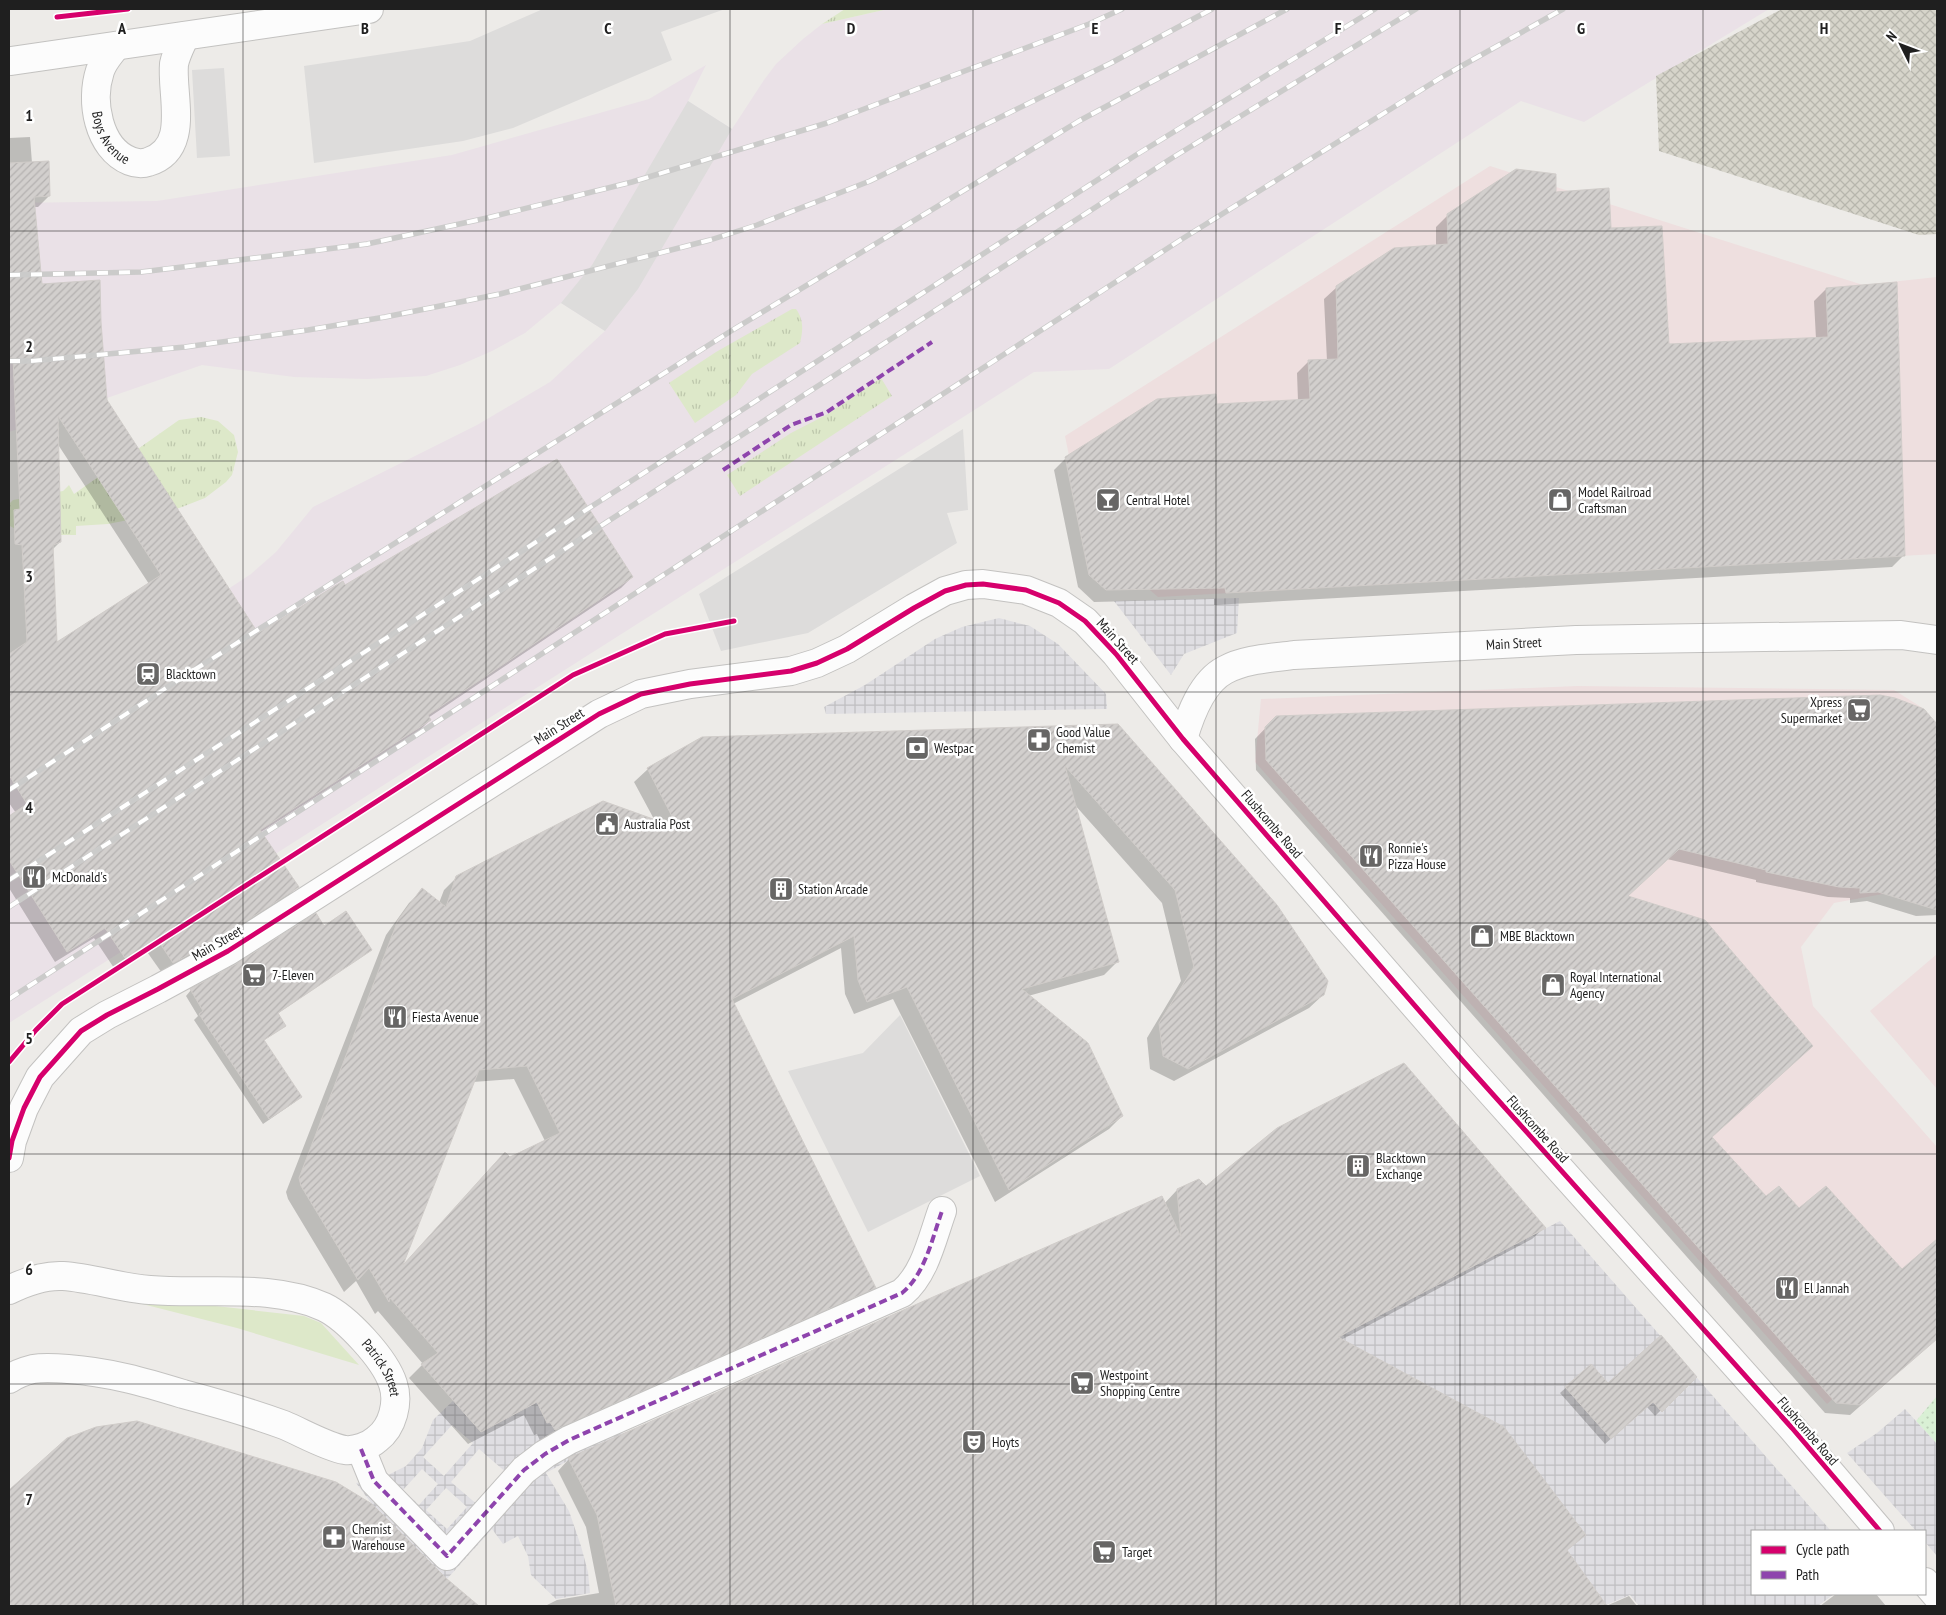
<svg xmlns="http://www.w3.org/2000/svg" width="1946" height="1615" viewBox="0 0 1946 1615" font-family="'PT Sans Narrow',sans-serif">
	<style>
		.commercial { fill: #eedfdf }
		.industrial { fill: #eae1e7 }
		.construction { fill: url(#construction-cross-hatch) }
		.grass { fill: url(#grass-tufts) }
		.park { fill: url(#park-dots) }
		.garden { fill: #dde8c9 }
		.parking { fill: #dddcdb }
		.plaza { fill: url(#plaza-grid); fill-rule: evenodd }
		.shadow { fill: #0003; fill-rule: evenodd }
		.building { fill: url(#building-hatch); stroke: #d0ccc9; fill-rule: evenodd }
		.lines { fill: none; stroke-linecap: round; stroke-linejoin: round }
		.minor-casing { stroke: #c3c2c0; stroke-width: 30 }
		.minor { stroke: #fcfcfc; stroke-width: 28 }
		.rail-casing { stroke: #cbcbca; stroke-width: 5.5 }
		.rail { stroke: #fff; stroke-width: 4; stroke-dasharray: 11; stroke-linecap: butt }
		.quiet { stroke: #8e44ad; stroke-width: 4; stroke-dasharray: 8 4; stroke-linecap: butt }
		.cycleway-casing { stroke: #fff; stroke-width: 8 }
		.cycleway { stroke: #d6006c; stroke-width: 5 }
		.grid { fill: none; stroke: #1f1f1f; stroke-width: 1; stroke-opacity: 0.55 }
		.labels { text-anchor: middle; dominant-baseline: central; stroke-width: 5; stroke-linejoin: round; paint-order: stroke }
		.street-label { font-size: 14px; fill: #1f1f1f; stroke: #fff }
		.poi-label { font-size: 14px; fill: #1f1f1f; stroke: #fff; text-anchor: start }
		.grid-label { font-size: 16px; text-anchor: middle; font-weight: bold; fill: #1f1f1f; stroke: #fff; stroke-width: 5; stroke-linejoin: round; paint-order: stroke }
	</style>
	<defs>
		<pattern id="construction-cross-hatch" width="8" height="8" patternUnits="userSpaceOnUse" patternTransform="scale(1.25)"><rect width="8" height="8" fill="#d6d4ca"/><path d="M0 0l8 8M0 8l8-8" fill="none" stroke="#b7b6ad"/></pattern>
		<pattern id="grass-tufts" width="24" height="20" patternUnits="userSpaceOnUse" patternTransform="scale(1.25)"><rect width="24" height="20" fill="#dde8c9"/><path d="M3 7l-1-3M5 7V3M7 7l1-3M15 17l-1-3M17 17v-4M19 17l1-3" fill="none" stroke="#bdc7ac"/></pattern>
		<pattern id="park-dots" width="8" height="8" patternUnits="userSpaceOnUse" patternTransform="scale(1.25)"><rect width="8" height="8" fill="#d9f0d5"/><path d="M2 2h.1M6 6h.1" fill="none" stroke="#bacdb6" stroke-width="1.8" stroke-linecap="round"/></pattern>
		<pattern id="plaza-grid" width="8" height="8" patternUnits="userSpaceOnUse" patternTransform="scale(1.25)"><rect width="8" height="8" fill="#dfdee2"/><path d="M0 4h8M4 0v8" fill="none" stroke="#bfbec1"/></pattern>
		<pattern id="building-hatch" width="6" height="6" patternUnits="userSpaceOnUse" patternTransform="scale(1.25)"><rect width="6" height="6" fill="#d2cfcd"/><path d="M-1 1l2-2M0 6l6-6M5 7l2-2" fill="none" stroke="#b4b1b0"/></pattern>
	</defs>
	<rect width="100%" height="100%" fill="#edebe8"/>
	<path class="commercial" d="M1490 166 1863 285 1937 277V554L1158 597 1085 535 1065 436Z
		M1577 686 1894 690 1921 707 1937 724V884L1834 903 1801 947 1813 1006 1937 1147V1306L1827 1404 1255 762 1261 699Z
		M1937 954V1089L1870 1011Z"/>
	<path class="industrial" d="M888 9H1769L1584 122 1521 101 1109 369 1034 372 9 1023V717L100 661 155 637 251 574 276 552 313 507 477 425 550 382 605 331 561 303 525 333 492 351 460 365 426 376 367 379 294 377 202 365 9 432V203L157 201 452 155 649 99 706 65 688 101 732 129 764 80 776 64 803 39 822 24Z"/>
	<path class="construction" d="M1782 9H1937V234L1919 235 1659 151 1656 76Z"/>
	<path class="grass" d="M845 9H888L822 24Z
		M792 309H796C804 320 803 331 800 343L752 374 736 395 695 423 669 383 716 352Z
		M881 378 892 396 740 496 727 475 791 433 826 415Z
		M201 417 218 421 234 435 238 452 232 475 226 482 205 498 169 512 108 524 76 526V535H26L10 526 9 504 13 500 63 491 69 485 74 494 179 420Z"/>
	<path class="park" d="M1937 1396V1444L1916 1421Z"/>
	<path class="garden" d="M99 1293 304 1316 321 1323 359 1365 237 1328Z"/>
	<path class="parking" d="M543 9H725L661 32 672 60 513 128 463 141 314 163 304 66 470 41Z
		M224 68 230 156 197 158 192 70Z
		M688 101 732 129 638 289 605 331 561 303 592 265Z
		M963 429 968 510 947 513 957 543 808 633 721 651 699 594Z
		M900 1015 980 1176 868 1232 788 1071 863 1053Z"/>
	<path class="plaza" d="M1239 598 1237 633 1184 654 1171 675 1114 601Z
		M999 618 1030 626 1058 644 1106 694 1107 709 826 714 824 707 865 685 935 639 962 627Z
		M1560 1221 1831 1531H1752V1594H1834L1818 1606H1639L1630 1595 1606 1605 1567 1550 1504 1427 1340 1338 1350 1330Z
		M530 1388 548 1423 592 1401 624 1435 569 1460 546 1473 569 1511 581 1546 588 1572 590 1593 556 1599 531 1575 528 1556 518 1536 503 1544 492 1529 447 1579 372 1504 356 1483 380 1479 406 1466 422 1448 433 1420 457 1397ZM452 1425 473 1443 444 1476 423 1457ZM479 1449 508 1474 479 1506 451 1482ZM422 1469 438 1484 419 1505 403 1490ZM446 1488 467 1507 447 1529 426 1510Z
		M1905 1409 1937 1444V1556L1925 1542V1531H1916L1847 1453 1877 1433Z"/>
	<path class="shadow" d="M30 137 32 163 49 196 38 207H34L40 285 100 322 106 400 258 634 345 587 632 577 621 588 428 718 430 720 419 731 261 832 297 887 286 898 208 948 162 973 145 949 114 968 94 938 55 962 9 888V818L16 813 9 803V138ZM57 443 149 584 56 644 52 550 60 542Z
		M1555 193 1610 229 1668 345 1816 339 1814 301 1826 289 1904 555 1892 567 1214 605V599L1094 602 1078 587 1054 470 1066 458 1215 405 1298 401 1297 373 1309 361H1327L1324 299 1337 287 1436 246V227L1448 215Z
		M1923 710 1937 726V915L1916 916 1867 901 1850 903V898L1828 897 1756 882V880L1667 859 1627 896 1711 1137 1766 1198 1799 1210 1902 1271 1937 1241V1338L1850 1415 1825 1413 1256 770 1255 739 1276 717Z
		M1117 725 1323 995 1309 1008 1174 1081 1150 1069 1147 1038 1181 981 1162 903 1074 804 1117 962 1104 975 1028 996 1122 1116 1109 1129 995 1202 893 999 854 1014 845 994 841 948 733 1004 874 1287 861 1300 541 1443 537 1434 534 1435 524 1415 468 1444 409 1378 423 1364 378 1311 375 1314 356 1281 344 1292 288 1199 286 1192 386 935 409 903 422 890 439 903 444 890 457 877 655 821 634 782 648 769ZM514 1079 545 1141 510 1159 505 1153 401 1268 473 1082Z
		M324 928 370 950 277 1014 285 1026 263 1041 295 1102 263 1124 194 1020 198 1016 186 996 191 990Z
		M1205 1188 1544 1228 1532 1239 1341 1340 1584 1535 1566 1551 1606 1606H545L557 1600 599 1593 586 1527 558 1471 569 1459 1164 1204 1177 1190Z
		M1591 1365 1608 1384 1695 1377 1655 1416 1647 1407 1605 1444 1560 1393Z
		M23 1478 446 1580 477 1606H9V1492Z
		M1836 1594H1876L1886 1606H1820Z
		M1629 1596 1637 1606H1606Z"/>
	<path class="building" d="M49 161 50 196 34 197 42 284 100 280 101 322 107 400 258 633 343 581 345 585 557 459 633 577 428 715 431 720 260 830 299 887 220 938 173 963 157 939 125 958 105 928 67 952 9 860V816L27 804 9 775V654L27 642 22 545 15 544 14 510 20 509 13 358H9V163ZM58 416 161 575 57 642 53 545 61 542Z
		M1516 169 1556 174V192L1609 188 1611 228 1662 226 1669 344 1828 337 1826 288 1897 282 1905 556 1226 593 1225 588 1106 590 1089 575 1065 457 1157 399 1216 394 1217 404 1310 399 1308 360 1338 359 1336 286 1394 248 1448 244 1447 214Z
		M1880 695 1895 698 1924 709 1937 724V910L1878 892 1860 893V888L1839 887 1766 872V870L1679 849 1628 896 1705 920 1813 1046 1712 1137 1766 1196 1779 1186 1799 1208 1826 1186 1902 1269 1937 1239V1339L1861 1405 1836 1403 1266 760 1265 727 1276 716Z
		M1118 724 1277 905 1328 981 1324 995 1188 1069 1163 1056 1159 1023 1194 967 1175 890 1065 766 1119 962 1022 989 1088 1043 1123 1116 1009 1190 907 987 867 1002 858 980 854 936 732 999 876 1288 555 1430 550 1422 547 1423 537 1402 481 1432 421 1364 438 1353 390 1298 389 1302 369 1268 358 1280 301 1186 299 1178 398 920 422 888 446 907 456 876 603 801 678 828 647 768 702 737ZM527 1066 560 1133 510 1157 505 1152 403 1265 479 1070Z
		M346 911 372 950 278 1013 286 1026 264 1040 302 1097 269 1119 199 1014 203 1011 190 989 236 964 316 913 324 926Z
		M1404 1063 1546 1228 1338 1337 1504 1427 1586 1535 1567 1550 1607 1606H616L597 1515 568 1458 1162 1196 1181 1237 1177 1189 1199 1179 1206 1186 1277 1128Z
		M1661 1335 1697 1377 1662 1412 1653 1402 1611 1439 1565 1387 1591 1364 1608 1383Z
		M137 1421 336 1482 372 1504 447 1579 479 1606H9V1490L67 1438 96 1427Z"/>
	<g class="lines">
		<defs>
			<g id="minor">
				<path id="s1" d="M116 46C110 54 103 61 100 71 90 101 98 148 130 161 135 163 142 164 148 162 191 149 171 96 174 64 176 54 181 45 185 36"/>
				<path d="M11 61 369 9"/>
				<path id="s2" d="M1183 739C1190 715 1202 682 1225 670 1245 659 1272 658 1294 655L1576 640 1901 635 1937 640"/>
				<path d="M9 1158 12 1141 24 1108 40 1077 81 1031 107 1015 158 989 228 951 599 714 641 694 690 684 791 671 817 663 847 649 914 608 945 591 966 585 983 584 1026 590 1059 603 1085 621 1116 654 1183 739 1463 1061 1792 1428 1880 1531"/>
				<path id="s3" d="M9 1290C25 1282 45 1275 63 1276 92 1278 121 1288 150 1290 206 1295 271 1283 324 1307 347 1318 385 1359 393 1384 399 1402 393 1427 377 1439 369 1446 356 1451 345 1450 327 1447 301 1432 284 1425 251 1413 217 1403 183 1394 144 1382 109 1372 68 1369 57 1368 44 1367 33 1369 25 1371 15 1375 9 1379"/>
				<path d="M361 1449 374 1481 447 1556 524 1470 545 1454 569 1440 902 1293C925 1274 932 1239 942 1211"/>
				<path d="M1925 1582 1937 1596"/>
			</g>
		</defs>
		<use href="#minor" class="minor-casing"/>
		<use href="#minor" class="minor"/>
		<defs>
			<path id="rail" d="M9 275 141 272 215 263 367 244 487 218 632 182 827 123 1089 24 1122 9
				M9 361H30L185 347 308 330 385 317 500 294 710 240 757 225 870 181 1111 63 1212 9
				M9 790 183 677 731 331 1079 121 1287 9
				M9 880 731 417 1136 155 1375 9
				M9 907 1172 158 1416 9
				M9 999 1182 239 1442 77 1563 9"/>
		</defs>
		<use href="#rail" class="rail-casing"/>
		<use href="#rail" class="rail"/>
		<path class="quiet" d="M723 470 791 425 827 412 932 342
			M361 1449 374 1481 447 1556 524 1470 545 1454 569 1440 902 1293C925 1274 932 1239 942 1211"/>
		<defs>
			<path id="cycleway" d="M57 17 128 9
				M9 1062 36 1030 62 1004 573 675 665 634 734 621
				M9 1158 12 1141 24 1108 40 1077 81 1031 107 1015 158 989 228 951 599 714 641 694 690 684 791 671 817 663 847 649 914 608 945 591 966 585 983 584 1026 590 1059 603 1085 621 1116 654 1183 739 1463 1061 1792 1428 1880 1531"/>
		</defs>
		<use href="#cycleway" class="cycleway-casing"/>
		<use href="#cycleway" class="cycleway"/>
	</g>
	<path class="grid" d="M243 9V1606M486 9V1606M730 9V1606M973 9V1606M1216 9V1606M1460 9V1606M1703 9V1606M9 231H1937M9 461H1937M9 692H1937M9 923H1937M9 1154H1937M9 1384H1937"/>
	<defs>
		<symbol id="bar-square" viewBox="-11 -11 22 22"><rect x="-9" y="-9" width="18" height="18" rx="4" fill="#676665" stroke="#fff"/><path d="M-6-5H6L.8 .8V4.5H3.5V6h-7V4.5H-.8V.8Z" fill="#fff"/></symbol>
		<symbol id="shop-square" viewBox="-11 -11 22 22"><rect x="-9" y="-9" width="18" height="18" rx="4" fill="#676665" stroke="#fff"/><path d="M-5-2.5h2.3a2.7 3.5 0 0 1 5.4 0H5L5.5 6h-11ZM-1.5-2.5h3a1.5 2.3 0 0 0-3 0Z" fill="#fff"/></symbol>
		<symbol id="station-square" viewBox="-11 -11 22 22"><rect x="-9" y="-9" width="18" height="18" rx="4" fill="#676665" stroke="#fff"/><path d="M-3-6H3Q5-6 5-4V2Q5 4 3 4L4.5 6H3L1.5 4h-3L-3 6H-4.5L-3 4Q-5 4-5 2V-4Q-5-6-3-6ZM-3.5-4v3h7v-3ZM-3.5 1v1.5H-2V1ZM2 1v1.5H3.5V1Z" fill="#fff"/></symbol>
		<symbol id="supermarket-square" viewBox="-11 -11 22 22"><rect x="-9" y="-9" width="18" height="18" rx="4" fill="#676665" stroke="#fff"/><path d="M-6-5.5h2.5l.6 2H6L4.5 2H-2.5L-4.4-4H-6ZM-1.5 3.2a1.3 1.3 0 1 0 .1 0ZM3 3.2a1.3 1.3 0 1 0 .1 0Z" fill="#fff"/></symbol>
		<symbol id="pharmacy-square" viewBox="-11 -11 22 22"><rect x="-9" y="-9" width="18" height="18" rx="4" fill="#676665" stroke="#fff"/><path d="M-2-6h4v4h4v4h-4v4h-4v-4h-4v-4h4Z" fill="#fff"/></symbol>
		<symbol id="bank-square" viewBox="-11 -11 22 22"><rect x="-9" y="-9" width="18" height="18" rx="4" fill="#676665" stroke="#fff"/><path d="M-6-4H6V4H-6ZM0-2.3a2.3 2.3 0 1 0 0 4.6a2.3 2.3 0 1 0 0-4.6Z" fill="#fff"/></symbol>
		<symbol id="civic-square" viewBox="-11 -11 22 22"><rect x="-9" y="-9" width="18" height="18" rx="4" fill="#676665" stroke="#fff"/><path d="M-.6-6.5H3V-4.5H.6V-3L4-1V1h2V6H-6V1h2V-1L-.6-3ZM-1.2 2.5V6h2.4V2.5Z" fill="#fff"/></symbol>
		<symbol id="restaurant-square" viewBox="-11 -11 22 22"><rect x="-9" y="-9" width="18" height="18" rx="4" fill="#676665" stroke="#fff"/><path d="M-5-6h1v4h1v-4h1v4h1v-4h1v5L-1.5 .5V6h-2V.5L-5-1ZM5-6V6H3V1.5H1.5Q1.5-4 5-6Z" fill="#fff"/></symbol>
		<symbol id="building-square" viewBox="-11 -11 22 22"><rect x="-9" y="-9" width="18" height="18" rx="4" fill="#676665" stroke="#fff"/><path d="M-4-6H4V6H1V3H-1V6H-4ZM-2.5-4.3h1.7v1.8h-1.7ZM.8-4.3h1.7v1.8H.8ZM-2.5-1h1.7V.8h-1.7ZM.8-1h1.7V.8H.8Z" fill="#fff"/></symbol>
		<symbol id="theatre-square" viewBox="-11 -11 22 22"><rect x="-9" y="-9" width="18" height="18" rx="4" fill="#676665" stroke="#fff"/><path d="M-5-5.5Q0-4 5-5.5V0Q5 5 0 6Q-5 5-5 0ZM-3.3-2.5H-1v1.5H-3.3ZM1-2.5H3.3v1.5H1ZM-2.8 1Q0 5.5 2.8 1Z" fill="#fff"/></symbol>
	</defs>
	<g fill-rule="evenodd">
		<use href="#bar-square" x="1094" y="486" width="28" height="28"/>
		<use href="#shop-square" x="1546" y="486" width="28" height="28"/>
		<use href="#station-square" x="134" y="660" width="28" height="28"/>
		<use href="#supermarket-square" x="1845" y="696" width="28" height="28"/>
		<use href="#pharmacy-square" x="1025" y="726" width="28" height="28"/>
		<use href="#bank-square" x="903" y="734" width="28" height="28"/>
		<use href="#civic-square" x="593" y="810" width="28" height="28"/>
		<use href="#restaurant-square" x="1357" y="842" width="28" height="28"/>
		<use href="#restaurant-square" x="20" y="863" width="28" height="28"/>
		<use href="#building-square" x="767" y="875" width="28" height="28"/>
		<use href="#shop-square" x="1468" y="922" width="28" height="28"/>
		<use href="#supermarket-square" x="240" y="961" width="28" height="28"/>
		<use href="#shop-square" x="1539" y="971" width="28" height="28"/>
		<use href="#restaurant-square" x="381" y="1003" width="28" height="28"/>
		<use href="#building-square" x="1344" y="1152" width="28" height="28"/>
		<use href="#restaurant-square" x="1773" y="1274" width="28" height="28"/>
		<use href="#supermarket-square" x="1068" y="1369" width="28" height="28"/>
		<use href="#theatre-square" x="960" y="1428" width="28" height="28"/>
		<use href="#pharmacy-square" x="320" y="1523" width="28" height="28"/>
		<use href="#supermarket-square" x="1090" y="1538" width="28" height="28"/>
	</g>
	<g class="labels">
		<g class="street-label">
			<text stroke="none"><textPath href="#s1" startOffset="101">Boys Avenue</textPath></text>
			<text transform="translate(1118 641) rotate(48)">Main Street</text>
			<text stroke="none"><textPath href="#s2" startOffset="374">Main Street</textPath></text>
			<text transform="translate(559 726) rotate(-32)">Main Street</text>
			<text transform="translate(1272 824) rotate(49)">Flushcombe Road</text>
			<text transform="translate(217 943) rotate(-30)">Main Street</text>
			<text transform="translate(1538 1129) rotate(48)">Flushcombe Road</text>
			<text stroke="none"><textPath href="#s3" startOffset="406">Patrick Street</textPath></text>
			<text transform="translate(1808 1431) rotate(49)">Flushcombe Road</text>
		</g>
		<g class="poi-label">
			<text x="1578" y="492">Model Railroad<tspan x="1578" dy="16">Craftsman</tspan></text>
			<text x="1126" y="500">Central Hotel</text>
			<text x="166" y="674">Blacktown</text>
			<text x="1842" y="702" text-anchor="end">Xpress<tspan x="1842" dy="16">Supermarket</tspan></text>
			<text x="1056" y="732">Good Value<tspan x="1056" dy="16">Chemist</tspan></text>
			<text x="934" y="748">Westpac</text>
			<text x="624" y="824">Australia Post</text>
			<text x="1388" y="848">Ronnie's<tspan x="1388" dy="16">Pizza House</tspan></text>
			<text x="52" y="877">McDonald's</text>
			<text x="798" y="889">Station Arcade</text>
			<text x="1500" y="936">MBE Blacktown</text>
			<text x="272" y="975">7-Eleven</text>
			<text x="1570" y="977">Royal International<tspan x="1570" dy="16">Agency</tspan></text>
			<text x="412" y="1017">Fiesta Avenue</text>
			<text x="1376" y="1158">Blacktown<tspan x="1376" dy="16">Exchange</tspan></text>
			<text x="1804" y="1288">El Jannah</text>
			<text x="1100" y="1375">Westpoint<tspan x="1100" dy="16">Shopping Centre</tspan></text>
			<text x="992" y="1442">Hoyts</text>
			<text x="352" y="1529">Chemist<tspan x="352" dy="16">Warehouse</tspan></text>
			<text x="1122" y="1552">Target</text>
		</g>
	</g>
	<g class="grid-label">
		<text x="122" y="34">A</text>
		<text x="365" y="34">B</text>
		<text x="608" y="34">C</text>
		<text x="851" y="34">D</text>
		<text x="1095" y="34">E</text>
		<text x="1338" y="34">F</text>
		<text x="1581" y="34">G</text>
		<text x="1824" y="34">H</text>
		<text x="29" y="121">1</text>
		<text x="29" y="352">2</text>
		<text x="29" y="582">3</text>
		<text x="29" y="813">4</text>
		<text x="29" y="1044">5</text>
		<text x="29" y="1275">6</text>
		<text x="29" y="1505">7</text>
	</g>
	<rect width="1946" height="1615" fill="none" stroke="#1f1f1f" stroke-width="20"/>
	<rect x="1751" y="1530" width="175" height="65" fill="#ffffff" stroke="#a5a5a5"/>
	<rect x="1761" y="1546" width="25" height="8" fill="#d6006c" stroke="#a5a5a5"/>
	<text x="1796" y="1555" font-size="15" fill="#1f1f1f">Cycle path</text>
	<rect x="1761" y="1571" width="25" height="8" fill="#8e44ad" stroke="#a5a5a5"/>
	<text x="1796" y="1580" font-size="15" fill="#1f1f1f">Path</text>
	<g transform="translate(1901 45) rotate(312)" stroke="#ffffff" stroke-width="4" paint-order="stroke">
	<path d="M0-4L9 19L0 12L-9 19Z" fill="#1f1f1f"/>
	<text y="-8" font-size="14" font-weight="bold" text-anchor="middle" fill="#1f1f1f">N</text>
	</g>
</svg>
